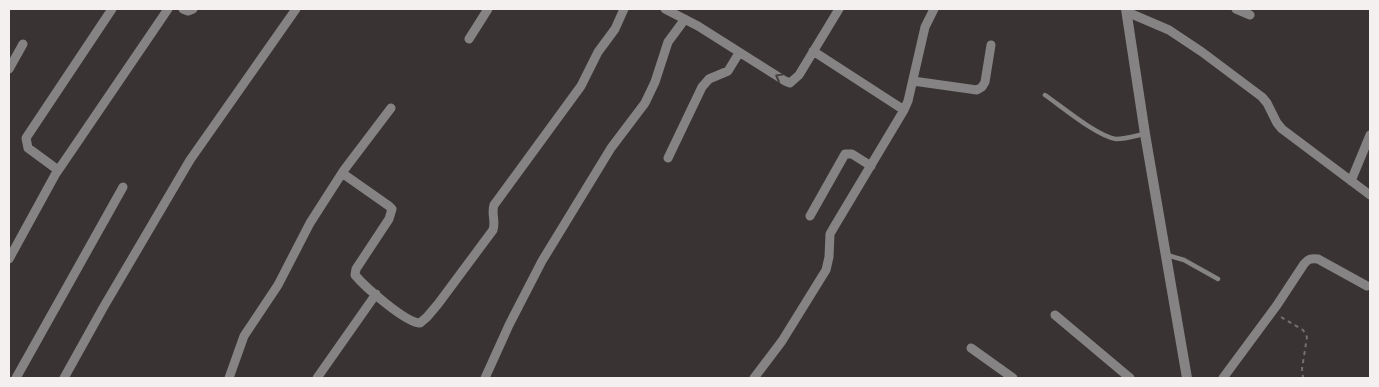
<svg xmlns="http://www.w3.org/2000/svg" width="1379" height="387" viewBox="0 0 1379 387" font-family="Manrope,sans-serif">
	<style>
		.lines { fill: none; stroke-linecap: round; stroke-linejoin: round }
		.path { stroke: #757170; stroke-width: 2; stroke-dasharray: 4 4; stroke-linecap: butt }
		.service { stroke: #868384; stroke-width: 4.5 }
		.minor { stroke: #868384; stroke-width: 9 }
		.tertiary { stroke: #868384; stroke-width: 10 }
		.oneway { stroke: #454040 }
	</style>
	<rect width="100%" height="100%" fill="#393433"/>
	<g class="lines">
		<path class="path" d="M1281 317 1303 330 1307 337 1302 369 1303 378"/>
		<path class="service" d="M1045 95C1061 106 1098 137 1116 139 1126 139 1135 136 1144 134
			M1167 255 1184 260 1218 279"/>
		<path class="minor" d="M183 9 188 11 193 9
			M665 9 698 26 785 81 790 83 799 75 839 9
			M1236 9 1250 15
			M1127 12 1169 30 1202 52 1262 97 1267 103 1277 123 1282 129 1370 195
			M469 39 488 9
			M813 51 904 110
			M9 69 23 44
			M913 81 977 90 982 87 985 82 991 45
			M668 158 702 87 709 79 728 71 739 53
			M58 170 28 148 26 138 112 9
			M342 173 389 206 392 209 389 219 356 269 355 275C365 287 406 323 420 323L427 317 438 304 493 230C496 221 491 214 494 205L581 86 598 52 615 29 624 9
			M1351 181 1370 135
			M810 216 845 154H852L871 166
			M9 259 55 175 168 9
			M1055 315 1130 378
			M971 348 1013 378
			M16 378 123 187
			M64 378 103 308 190 160 296 9
			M229 378 244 336 278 285 310 223 344 170 391 108
			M317 378 376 294
			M485 378 509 325 542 261 611 148 645 103 655 82 668 42 685 19
			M754 378 782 341 826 270 829 257 830 234 834 227 904 110 908 101 925 27 934 9
			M1223 378 1277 305 1304 264C1308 259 1311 258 1318 259L1367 286"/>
		<path class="tertiary" d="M1126 9 1145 134 1187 378"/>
	</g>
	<defs><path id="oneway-chevron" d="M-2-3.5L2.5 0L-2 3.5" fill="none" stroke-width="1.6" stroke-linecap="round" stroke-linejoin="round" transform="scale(1.25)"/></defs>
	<use class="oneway" href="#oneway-chevron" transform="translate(779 77) rotate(-151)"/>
	<rect width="1379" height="387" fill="none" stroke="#f3f0ef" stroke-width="20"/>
</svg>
